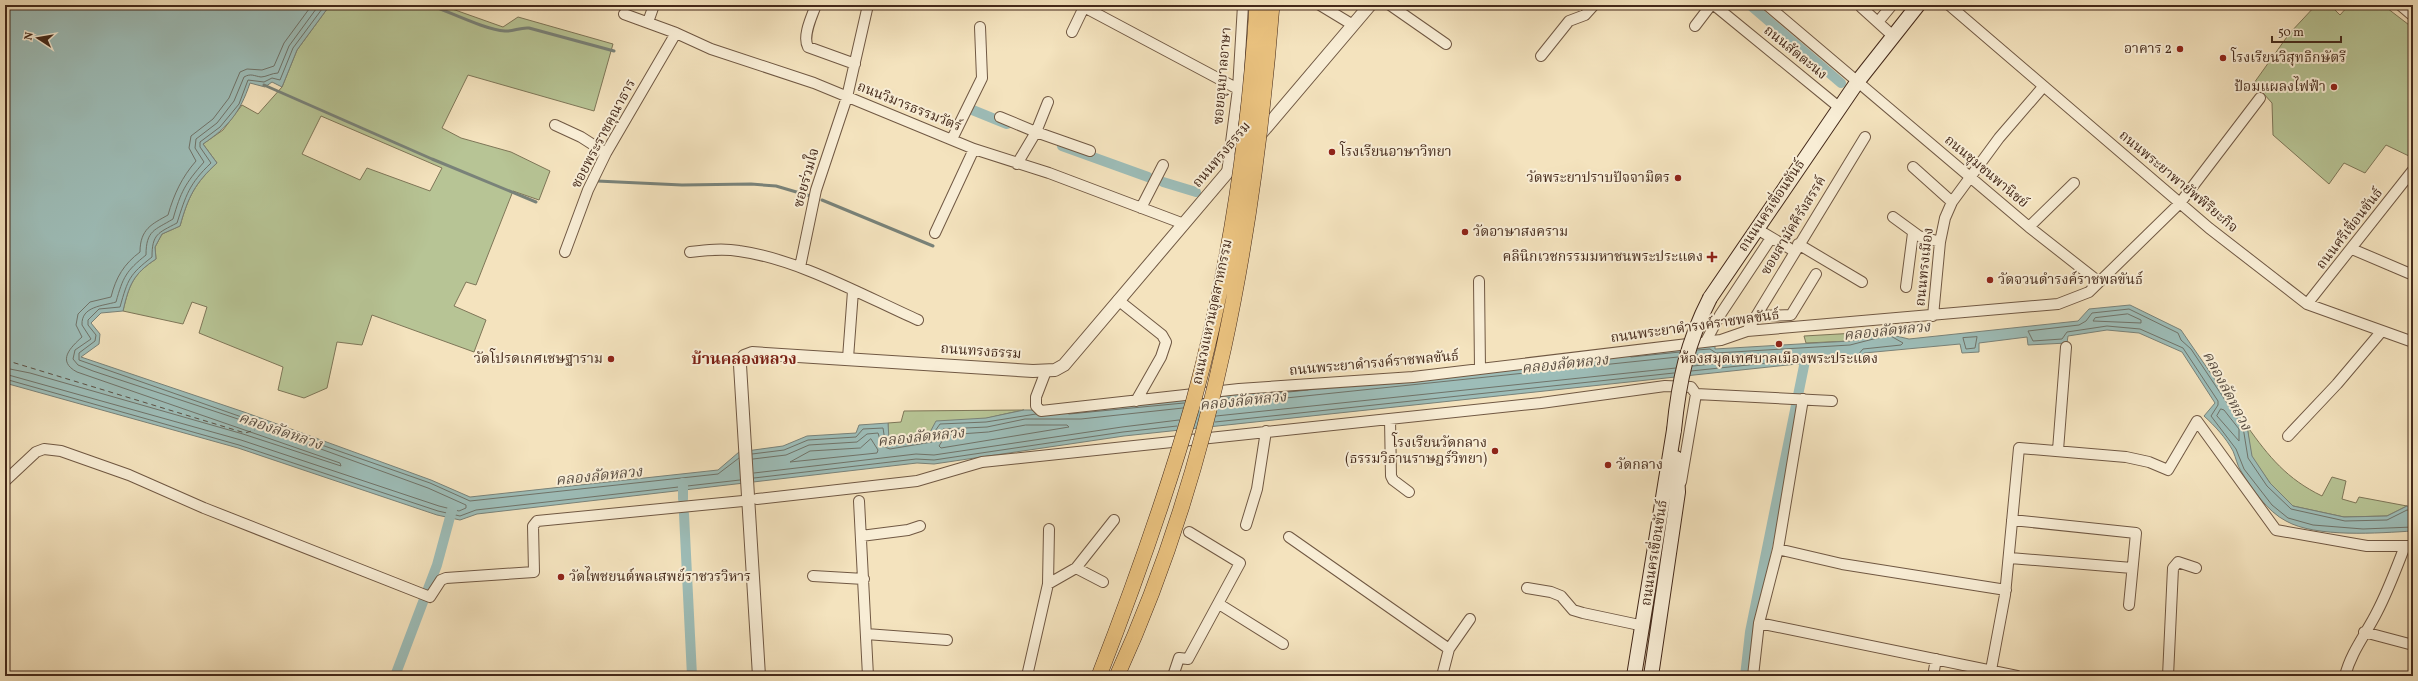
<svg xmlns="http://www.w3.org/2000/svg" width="2418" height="681" viewBox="0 0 2418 681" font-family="Vollkorn,'Noto Serif Thai',serif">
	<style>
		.green { fill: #b7c495; stroke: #7e7658; fill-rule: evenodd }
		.water { fill: #9dbdb8; stroke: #798279 }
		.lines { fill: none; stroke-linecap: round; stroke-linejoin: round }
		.shore { stroke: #707369; stroke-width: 1 }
		.stream { stroke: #798279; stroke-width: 3 }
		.canal { stroke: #9dbdb8; stroke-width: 10 }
		.ferry { stroke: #5a4e42; stroke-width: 1; stroke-dasharray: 5 4; stroke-linecap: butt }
		.minor-casing { stroke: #705843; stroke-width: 12 }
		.tertiary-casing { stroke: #705843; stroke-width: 14 }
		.secondary-casing { stroke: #44291a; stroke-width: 16 }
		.minor { stroke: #f8edd5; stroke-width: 10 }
		.tertiary { stroke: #f8edd5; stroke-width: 12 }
		.secondary { stroke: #f8edd5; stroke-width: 14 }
		.secondary-bridge-casing { stroke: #44291a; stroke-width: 16; stroke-linecap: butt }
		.primary-bridge-casing { stroke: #44291a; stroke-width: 16; stroke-linecap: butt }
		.secondary-bridge { stroke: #f8edd5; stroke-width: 14 }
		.primary-bridge { stroke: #eac27f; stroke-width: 15 }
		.poi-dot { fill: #8f2418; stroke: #f8edd5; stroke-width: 1.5 }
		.labels { text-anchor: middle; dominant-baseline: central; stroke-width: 4; stroke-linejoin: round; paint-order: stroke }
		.poi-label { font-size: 14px; fill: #44291a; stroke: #f8edd5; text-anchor: end }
		.street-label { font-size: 14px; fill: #44291a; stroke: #f8edd5 }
		.water-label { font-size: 15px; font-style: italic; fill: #5a4e42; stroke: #f8edd5 }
		.quarter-label { font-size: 16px; font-weight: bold; fill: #7a1f14; stroke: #f8edd5 }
	</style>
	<rect width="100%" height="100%" fill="#f4e3be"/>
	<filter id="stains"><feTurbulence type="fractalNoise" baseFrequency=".005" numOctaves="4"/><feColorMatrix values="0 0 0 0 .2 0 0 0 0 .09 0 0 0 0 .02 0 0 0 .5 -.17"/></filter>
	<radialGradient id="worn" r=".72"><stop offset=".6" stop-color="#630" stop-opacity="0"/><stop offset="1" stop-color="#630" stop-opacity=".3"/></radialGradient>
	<path class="green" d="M330 5H441L503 27 518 17 613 44 594 111 468 75 442 128 461 138 511 152 550 171 539 200 513 191 476 285 466 282 454 306 486 320 474 352 372 315 362 345 337 342 327 388 304 398 278 390 283 367 199 333 207 307 192 302 183 324 123 311C129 285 133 274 156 259L155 247 162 234 180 226C188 197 195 183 217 163L203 144 223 130 242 105 258 114 282 87 297 50ZM321 116 442 168 430 191 367 168 360 180 302 154Z
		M2316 5H2330L2340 15 2349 5H2383L2413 28 2411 157 2386 145 2365 173 2344 163 2329 184 2273 135 2272 103 2254 83 2289 34Z
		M1891 331 1850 341 1806 343 1804 336Z
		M1024 410C978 419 934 433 888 441V423L901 422 904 411Z
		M2247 426C2269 457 2287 479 2322 496L2332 477 2346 481 2342 499 2356 503 2359 497 2407 506 2387 516 2344 517 2293 506 2270 483 2251 456Z"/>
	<path class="water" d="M5 5H330L297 50 282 87 272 82 265 87 250 83C240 113 228 127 203 144L217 163C195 183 188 197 180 226L162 234 155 247 156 259C133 274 129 285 123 311L101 313 91 323 100 334 99 344 81 357 244 412 431 480 470 497 718 470 739 452 783 446 807 436 856 433 859 425 888 423 889 440 929 434 936 421 986 418 1024 410H1081L1715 344V349L1850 341 1891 331 1896 336 1909 339 2078 321 2089 309 2130 305 2181 330 2247 426 2252 456 2270 483 2293 506 2344 517 2387 516 2407 506 2413 507V531C2379 533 2316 538 2286 521 2268 512 2251 488 2241 471 2237 465 2236 458 2233 451 2226 438 2215 426 2204 416L2215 403 2182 352 2139 333 2107 330 2068 336 2067 343 2028 345 2027 337 1979 343V352L1962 353 1960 344 1864 353 1863 360 1797 364 1124 436 934 464 917 463 477 514 460 520 437 515 238 448 5 383Z"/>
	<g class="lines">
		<path class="shore" d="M325 5 293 48 280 80 272 78 264 82 248 80 239 104 220 127 200 142V147L211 163C189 184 186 195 177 223 158 233 152 234 152 257 129 275 128 279 120 307L99 309 88 320V325L96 335 95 341 79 353V360L430 483 470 501 718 474 739 458
			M2128 314 2141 320V323L2093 321 2095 318Z
			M1977 337 1975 348 1966 349 1963 338Z
			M1631 357 1680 352
			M1693 366 1759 359 1760 357 1758 355 1716 358 1707 354 1696 355
			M5 368 30 373 243 434 341 466 340 463 77 372C56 361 71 347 82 337L76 325 78 314 90 302 111 297C116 277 124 264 140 252 140 229 152 224 168 215 174 194 182 177 196 161L189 148 191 136 213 119 229 98 240 72 247 69 262 70 274 66 284 43 312 5
			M1691 371 1796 360 1857 356 1863 349 1901 345 1903 343 1889 335 1850 345 1716 353 1710 349 1697 350
			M5 374 241 440 439 506 459 511 466 508V505L428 488 241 420 93 371 78 365 73 359 75 350 91 339 82 325C81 306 103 306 116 302 123 277 126 271 146 255 146 230 155 230 173 219 181 191 185 184 204 162L195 148 196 139 217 123 234 101 244 77C251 73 254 76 261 77 266 77 272 73 278 73L289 46 319 5
			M5 379 239 445 438 511 460 516 476 510 740 480
			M1220 399 1308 390
			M1219 405 1678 357
			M2221 409 2224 410 2239 429V441L2217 416Z
			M1069 414 1184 403
			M1216 416 1676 368
			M1215 422 1674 373
			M1026 425H1067L1069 427 941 448 939 446 946 435 988 432Z
			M871 439 878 450 877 453 790 462 810 451 860 448Z
			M752 454 784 450 808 440 856 437 863 429 883 428 885 441 890 444 930 438 940 424 986 422 1036 414
			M753 459 786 455 809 445 857 442 867 434 878 433 882 446 890 449 932 442 943 429 987 427 1025 419H1081L1183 408
			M754 473 916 454 934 455 1122 427 1179 420
			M754 478 916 459 934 460 1123 432 1177 426
			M2413 511 2407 510 2387 520 2345 521 2291 509 2267 486 2248 458 2243 427 2191 349 2181 340 2178 333 2129 309 2092 313 2086 321 2079 325 2028 331 2033 341 2062 339 2067 332 2107 326 2140 329 2183 348 2218 401V405L2211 416 2236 449 2244 469 2272 505 2288 518 2313 525 2363 529 2413 527"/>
		<path class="stream" d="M430 5C450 12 486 30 505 31 513 32 520 27 529 28L614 51
			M264 85 432 159 536 202
			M597 181 682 185 751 184 776 186 810 196
			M822 200 933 246"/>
		<path class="canal" d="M1750 5 1841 83
			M970 109 1007 124
			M1062 146 1148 177
			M1163 182 1196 192
			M683 483V499
			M684 514 692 676
			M395 676 437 565 453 506
			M1745 676 1750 632 1806 356"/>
		<path class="ferry" d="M5 360 245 433 255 430"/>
		<defs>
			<path id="minor" d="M816 5C812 16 802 36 808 47L855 64
				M1320 5 1353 25
				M1390 5 1446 44
				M1714 5 1840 108
				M1767 5 2029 227 2099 282
				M1862 5 1861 7 1893 36
				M1949 5 2209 228 2307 304 2413 342
				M2400 5 2413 16
				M1084 7 1238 89
				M624 14 676 33 711 49 814 83 974 149 1049 173 1184 224
				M648 22 654 5
				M1878 22 1892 5
				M1695 26 1711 5
				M1072 32 1085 5
				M1541 56 1569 21 1585 15 1594 5
				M1000 117 1036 132 1048 102
				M555 125 581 137 606 153
				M952 139 982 78 980 27
				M1017 164 1036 132 1090 151
				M1913 167 1952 202
				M1227 173 1238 89 1243 5
				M1141 208 1163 165
				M1893 217 1919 236 1940 242
				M2029 227 2074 183
				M1757 229 1794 251
				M935 233 974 149
				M1798 244 1862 282
				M2352 249 2413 275
				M565 252 588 190 606 153 676 33
				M690 252C706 250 723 248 739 251 798 259 864 296 918 320
				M800 267 816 190 847 97 868 5
				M1479 281 1480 369
				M1906 287 1913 233
				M1118 300 1162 335 1166 342 1161 357 1136 401
				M2307 304 2413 170
				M1757 316 1791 315 1816 274
				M1933 316 1940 242 1945 218 1952 202 1999 138 2043 87
				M1747 331 1865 137
				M1706 341 1720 315 1771 238
				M848 358 853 291
				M1046 371 1036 397V406L1041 411 1239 389 1413 377 1721 340 1747 331 2058 304 2089 292 2180 203 2260 98
				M1696 394 1832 401
				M1390 419 1391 476 1393 480 1409 492
				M2288 436 2337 384 2381 332
				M2058 450 2066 347
				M5 481 36 452 44 449 61 451 129 475 204 508 430 597 441 580 446 578 534 572 533 526 537 521 743 501
				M757 499 917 481 982 462 1541 403 1665 386 1691 387 1696 394 1681 482
				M859 501 868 676
				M2012 520 2136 533 2129 605
				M1246 525 1257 489 1266 431
				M861 536 908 530 920 526
				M1289 537 1449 649
				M1778 549 1842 564 2006 590
				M2010 558 2132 568
				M1076 568 1114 520
				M813 576 864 579
				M1048 584 1076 568 1103 582
				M1527 588 1551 592 1561 596 1573 610 1583 613 1644 626
				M1219 604 1283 644
				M1759 623 2017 676
				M2364 632 2413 645
				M866 634 947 640
				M1991 670 2005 595 2019 448 2126 457 2149 462 2168 470 2197 421 2276 530 2367 546H2413
				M1027 676 1048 584 1049 529
				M1173 676 1179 658 1188 659 1240 563 1189 532
				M1442 676 1449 649 1470 619
				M1753 676 1759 623 1778 549 1803 399
				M1933 676 1936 659
				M2168 676 2173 568 2178 562 2196 568
				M2345 676C2351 652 2366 634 2377 612 2388 591 2396 569 2405 546"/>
			<path id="tertiary" d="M1258 137 1370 5
				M759 676 740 365 744 356 752 353 1033 371 1055 370 1064 365 1243 154"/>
			<path id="secondary" d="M1710 298 1858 81 1918 5
				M1634 676 1674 430
				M1651 676 1678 492 1676 458"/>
		</defs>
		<use href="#minor" class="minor-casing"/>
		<use href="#tertiary" class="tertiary-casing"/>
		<use href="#secondary" class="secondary-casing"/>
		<use href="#minor" class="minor"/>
		<use href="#tertiary" class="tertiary"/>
		<use href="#secondary" class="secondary"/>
		<defs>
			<path id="secondary-bridge" d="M1674 430C1679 380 1687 343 1710 298"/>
			<path id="primary-bridge" d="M1099 676C1134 586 1166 496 1193 403 1228 276 1249 136 1257 5
				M1117 676C1213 466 1254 234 1272 5"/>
		</defs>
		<use href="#secondary-bridge" class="secondary-bridge-casing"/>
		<use href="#primary-bridge" class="primary-bridge-casing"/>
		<use href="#secondary-bridge" class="secondary-bridge"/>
		<use href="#primary-bridge" class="primary-bridge"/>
	</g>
	<g class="poi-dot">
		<circle cx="2180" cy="49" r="4"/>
		<circle cx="2223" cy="58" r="4"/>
		<circle cx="2334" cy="87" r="4"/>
		<circle cx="1332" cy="152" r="4"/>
		<circle cx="1678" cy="178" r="4"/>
		<circle cx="1465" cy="232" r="4"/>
		<path d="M1710 251h4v4h4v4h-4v4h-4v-4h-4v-4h4z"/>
		<circle cx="1990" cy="280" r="4"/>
		<circle cx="1779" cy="344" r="4"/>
		<circle cx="611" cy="359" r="4"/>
		<circle cx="1495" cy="451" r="4"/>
		<circle cx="1608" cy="465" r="4"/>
		<circle cx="561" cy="577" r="4"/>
	</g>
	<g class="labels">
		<g class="poi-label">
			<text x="2172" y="49">อาคาร 2</text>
			<text x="2231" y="58" text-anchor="start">โรงเรียนวิสุทธิกษัตรี</text>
			<text x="2326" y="87">ป้อมแผลงไฟฟ้า</text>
			<text x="1340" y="152" text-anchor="start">โรงเรียนอาษาวิทยา</text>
			<text x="1670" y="178">วัดพระยาปราบปัจจามิตร</text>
			<text x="1473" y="232" text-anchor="start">วัดอาษาสงคราม</text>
			<text x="1703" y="257">คลินิกเวชกรรมมหาชนพระประแดง</text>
			<text x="1998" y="280" text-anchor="start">วัดจวนดำรงค์ราชพลขันธ์</text>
			<text x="603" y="359">วัดโปรดเกศเชษฐาราม</text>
			<text x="1779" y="359" text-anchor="middle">ห้องสมุดเทศบาลเมืองพระประแดง</text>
			<text x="1487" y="443">โรงเรียนวัดกลาง<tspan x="1487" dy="16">(ธรรมวิธานราษฎร์วิทยา)</tspan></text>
			<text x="1616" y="465" text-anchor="start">วัดกลาง</text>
			<text x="569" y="577" text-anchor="start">วัดไพชยนต์พลเสพย์ราชวรวิหาร</text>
		</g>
		<g class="street-label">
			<text transform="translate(1795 53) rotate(39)">ถนนสัตตะนง</text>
			<text transform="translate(1223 76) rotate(-85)">ซอยอุนบาลอาษา</text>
			<text transform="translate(909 107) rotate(22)">ถนนวิมารธรรมวัตร์</text>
			<text transform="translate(604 134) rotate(-62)">ซอยพระราชคุณาธาร</text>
			<text transform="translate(1222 155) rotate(-50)">ถนนทรงธรรม</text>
			<text transform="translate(1986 172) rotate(40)">ถนนชุมชนพานิชย์</text>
			<text transform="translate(807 178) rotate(-74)">ซอยร่วมใจ</text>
			<text transform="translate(2178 182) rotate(40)">ถนนพระยาพายัพพิริยะกิจ</text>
			<text transform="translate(1772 206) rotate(-56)">ถนนนครเขื่อนขันธ์</text>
			<text transform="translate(1794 226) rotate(-59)">ซอยสามัคคีรังสรรค์</text>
			<text transform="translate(2350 229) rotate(-52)">ถนนศรีเขื่อนขันธ์</text>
			<text transform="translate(1925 267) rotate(-84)">ถนนทรงเมือง</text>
			<text transform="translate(1213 312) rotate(-78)">ถนนวงแหวนอุตสาหกรรม</text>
			<text transform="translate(1695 327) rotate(-8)">ถนนพระยาดำรงค์ราชพลขันธ์</text>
			<text transform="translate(981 352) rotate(4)">ถนนทรงธรรม</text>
			<text transform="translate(1374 364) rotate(-5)">ถนนพระยาดำรงค์ราชพลขันธ์</text>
			<text transform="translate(1655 553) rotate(-81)">ถนนนครเขื่อนขันธ์</text>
		</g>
		<g class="water-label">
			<text transform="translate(1887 332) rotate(-6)">คลองลัดหลวง</text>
			<text transform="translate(1565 365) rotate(-6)">คลองลัดหลวง</text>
			<text transform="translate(2226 391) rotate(62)">คลองลัดหลวง</text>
			<text transform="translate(1243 402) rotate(-6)">คลองลัดหลวง</text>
			<text transform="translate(280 432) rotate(19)">คลองลัดหลวง</text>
			<text transform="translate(921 438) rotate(-6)">คลองลัดหลวง</text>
			<text transform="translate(599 477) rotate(-6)">คลองลัดหลวง</text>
		</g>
		<g class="quarter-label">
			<text x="744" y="360">บ้านคลองหลวง</text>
		</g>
	</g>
	<rect width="2418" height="681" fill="none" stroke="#f4e3be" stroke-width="20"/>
	<rect x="6" y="6" width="2406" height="669" fill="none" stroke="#44291a" stroke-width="2"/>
	<rect x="10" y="10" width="2398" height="661" fill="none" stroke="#44291a"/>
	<g transform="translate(38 38) rotate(282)" stroke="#f8edd5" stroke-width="3" paint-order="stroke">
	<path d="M0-3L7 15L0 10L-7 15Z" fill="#44291a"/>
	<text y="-6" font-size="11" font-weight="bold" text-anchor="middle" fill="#44291a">N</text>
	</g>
	<path d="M2272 36v6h69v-6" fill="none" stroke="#44291a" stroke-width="2"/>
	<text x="2278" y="36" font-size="12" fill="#44291a" stroke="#f8edd5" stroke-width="3" paint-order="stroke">50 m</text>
	<rect width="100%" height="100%" filter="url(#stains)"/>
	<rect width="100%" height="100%" fill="url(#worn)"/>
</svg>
